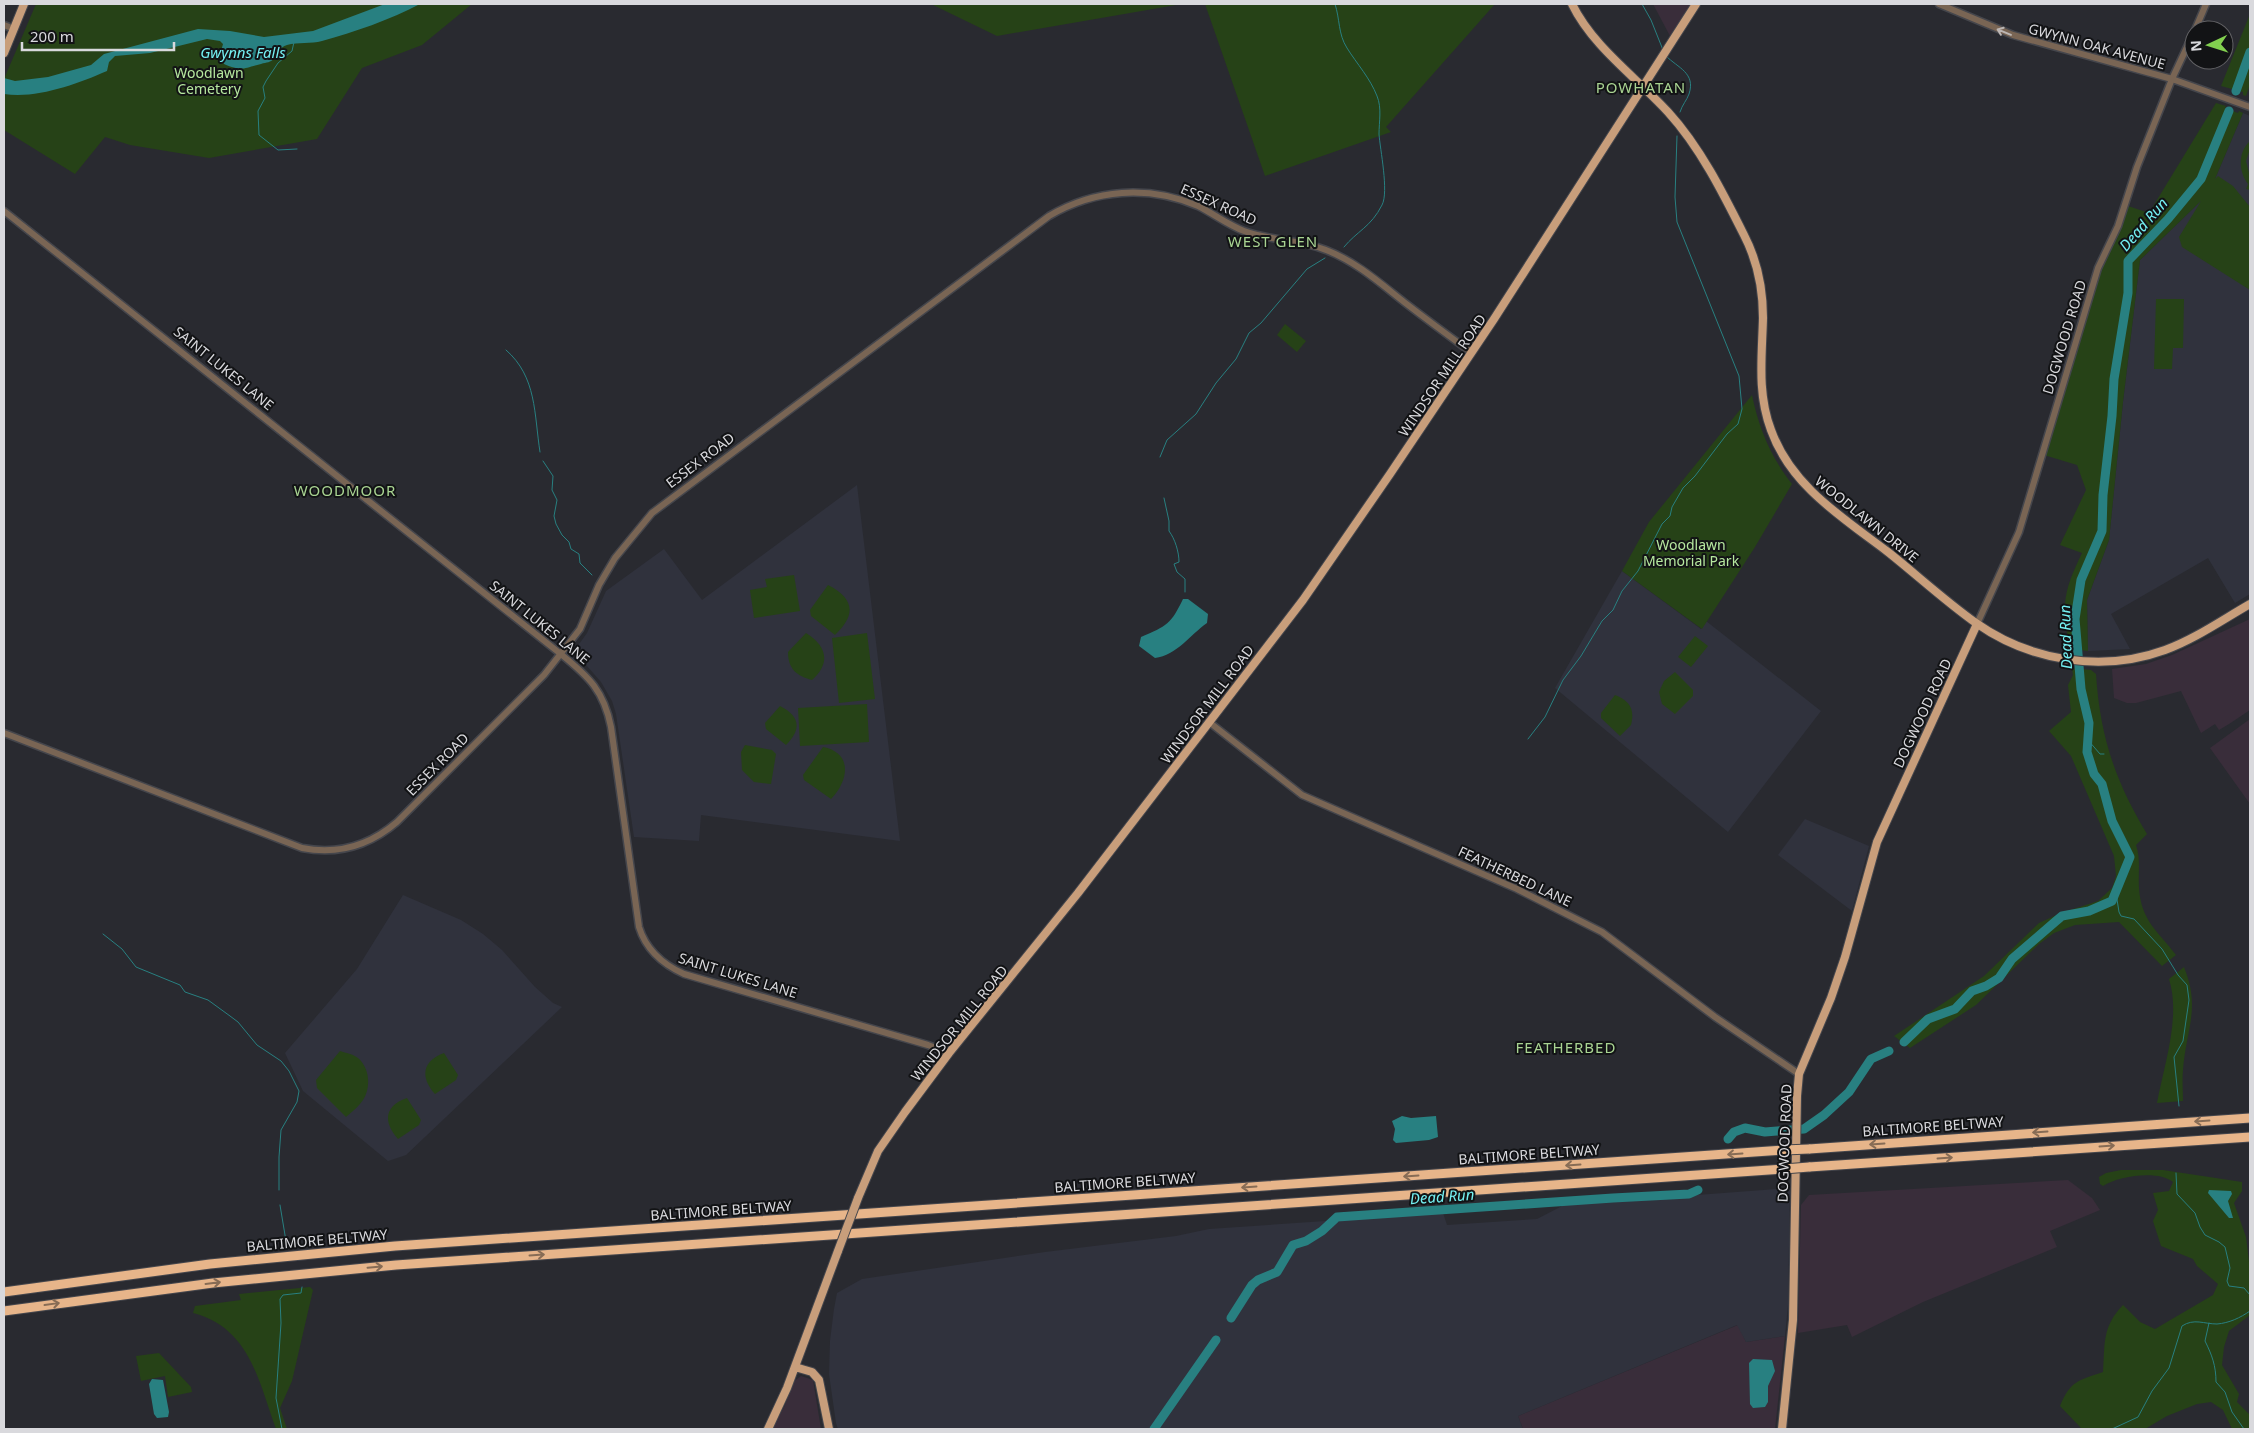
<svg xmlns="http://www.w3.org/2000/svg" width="2254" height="1433" viewBox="0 0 2254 1433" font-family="'Noto Sans',sans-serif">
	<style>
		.commercial { fill: #392d3a }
		.built { fill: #30323d }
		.green { fill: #264217 }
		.water { fill: #288081 }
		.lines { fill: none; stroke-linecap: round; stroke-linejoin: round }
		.stream { stroke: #288081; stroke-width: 1 }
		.river { stroke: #288081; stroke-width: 9 }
		.minor-casing { stroke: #45464c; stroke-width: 9 }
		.major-casing { stroke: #45464c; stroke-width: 10 }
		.highway-casing { stroke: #45464c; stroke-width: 11 }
		.minor { stroke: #796554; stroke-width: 6 }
		.major { stroke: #c89e7b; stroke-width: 8 }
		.highway { stroke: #e7b58a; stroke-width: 9 }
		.major-bridge-casing { stroke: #45464c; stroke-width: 10; stroke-linecap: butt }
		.highway-bridge-casing { stroke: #45464c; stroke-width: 11; stroke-linecap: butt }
		.major-bridge { stroke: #c89e7b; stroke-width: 8 }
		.highway-bridge { stroke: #e7b58a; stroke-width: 9 }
		.oneway { stroke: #bcb6b4 }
		.oneway2 { stroke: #876c55 }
		.labels { text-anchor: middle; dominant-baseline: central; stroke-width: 4; stroke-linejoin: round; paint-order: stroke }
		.street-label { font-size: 14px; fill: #d9d9dd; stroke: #121315 }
		.park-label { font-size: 14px; fill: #b6e89f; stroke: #121315 }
		.water-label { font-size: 15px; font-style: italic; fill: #74f0f2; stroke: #121315 }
		.neighbourhood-label { font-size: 15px; letter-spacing: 1px; fill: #a9d492; stroke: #121315 }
	</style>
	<rect width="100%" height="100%" fill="#292a30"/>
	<path class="commercial" d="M1653 4H1691L1670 36Z
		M2250 619V710L2229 724 2219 730 2215 724 2201 733 2181 691 2136 703H2127L2114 698 2112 669 2146 664 2172 655Z
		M2250 719V804L2210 748Z
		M2068 1180 2092 1198 2100 1210 2050 1231 2057 1247 1923 1302 1852 1337 1847 1325 1798 1333 1801 1205 1809 1195Z
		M1738 1325 1746 1342 1785 1336 1775 1429H1523L1518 1416Z
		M801 1376 813 1380 821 1429H772L785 1405 793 1382Z"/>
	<path class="built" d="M2243 113 2250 116V594L2235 603 2208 558 2111 614 2130 649 2088 651 2087 600 2109 540 2123 402 2140 260 2209 193Z
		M857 485 900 841 701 815 699 841 634 837 616 714 612 701 601 682 587 666 572 654 587 633 606 591 664 549 702 600Z
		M1622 571 1701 629 1706 621 1821 711 1728 832 1555 688Z
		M1805 819 1869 846 1852 911 1778 855Z
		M403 895 461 920 483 934 502 950 535 987 553 1003 562 1007 406 1155 388 1161 303 1091 285 1053 357 969Z
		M1790 1188 1788 1305 1785 1336 1746 1342 1737 1325 1518 1416 1523 1429H838L836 1423 829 1374 830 1341 834 1309 837 1293 862 1279 1045 1252 1176 1236 1209 1229 1443 1213 1447 1225 1537 1219 1564 1205Z"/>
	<path class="green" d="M36 4H472L422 45 362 68 317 139 209 158 130 145 105 137 75 174 4 130V79Z
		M931 4H1182L997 36Z
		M1205 4H1495L1386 127 1391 132 1265 176Z
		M2250 14V84L2246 96 2243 95V92L2221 86Z
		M2216 103 2226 106 2225 108 2238 113 2239 111 2243 113 2215 179 2218 176 2233 186 2250 207V290L2182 247 2179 237 2201 201 2140 260 2123 402 2109 540 2087 600 2088 651 2064 648C2071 630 2064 623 2065 605 2066 586 2074 570 2082 553L2060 545 2086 490 2077 465 2044 455 2101 265 2125 205 2149 213Z
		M2250 141V149L2246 161 2250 177V190L2246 189 2248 184C2238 171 2238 152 2250 141Z
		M2156 299H2184L2183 348H2173L2172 369H2154Z
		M1285 324 1306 341 1297 352 1277 335Z
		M1752 395C1759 429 1771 457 1792 484L1755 547 1702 629 1622 571 1649 522Z
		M794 575 800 611 754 618 750 590 767 587 765 579Z
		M828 585C855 599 856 615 835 635L811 616 810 610Z
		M806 633C827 646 831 663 812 680 797 676 788 669 788 652Z
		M867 633 875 699 839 703 832 638Z
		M1695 636 1708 646 1691 667 1678 657Z
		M2072 668 2091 670 2096 674C2100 736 2115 781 2147 834L2136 845C2141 860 2138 872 2139 888 2141 921 2158 931 2176 955L2162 966 2119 922 2075 925 2054 933 2039 944 1976 1005 1910 1048 1894 1036 1984 976 2039 923 2061 913 2098 901 2112 888 2116 876 2114 856 2071 756 2049 731 2071 712 2068 685 2073 675Z
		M1675 672 1693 690V696L1675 714 1662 704 1659 692 1664 681Z
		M1615 695C1630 701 1635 709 1631 725L1620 736 1601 718V713Z
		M867 704 869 742 800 746 798 708Z
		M780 706C800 716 802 729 786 745L766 729 765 723Z
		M745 745 772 750 776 754 771 784 754 782 742 770 741 752Z
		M823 747C854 753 848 782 831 799L804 780 803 775Z
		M2184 967C2201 1009 2186 1029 2183 1070 2182 1080 2183 1091 2183 1101L2157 1103C2164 1065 2181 1017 2169 979Z
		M340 1051C346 1053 353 1054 358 1058 370 1068 371 1088 363 1100 359 1106 352 1112 346 1117L317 1088 316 1080Z
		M444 1053 458 1075 456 1080 435 1094C420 1077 422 1061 444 1053Z
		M407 1098 421 1120 419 1125 398 1139C383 1122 384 1106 407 1098Z
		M2121 1170H2163L2242 1182V1191L2234 1203 2246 1237 2250 1270V1315L2229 1331 2224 1347 2222 1365 2239 1394 2237 1402 2250 1415V1429H2232L2223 1410 2211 1402 2197 1404 2167 1416 2145 1429H2082L2060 1406C2070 1381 2079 1380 2103 1372 2105 1343 2102 1327 2123 1305L2140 1322 2155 1329 2213 1295 2218 1284 2197 1266 2193 1259 2161 1246 2153 1221 2158 1210 2153 1193 2169 1191 2173 1182C2158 1170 2119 1176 2103 1186L2100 1184 2099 1177 2106 1173Z
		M310 1287 313 1290 292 1381 280 1408 287 1429H276C258 1380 250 1328 193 1313L195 1306 241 1300 239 1294Z
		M159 1353 191 1387 192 1392 168 1397 165 1376 141 1381 136 1356Z"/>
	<path class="water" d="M385 4H420C390 20 354 32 322 41 311 44 298 42 287 45 279 47 280 53 275 58 270 63 267 62 261 64 243 68 243 72 224 64L220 55 223 44 220 41 207 39 150 53 115 56 109 62 107 71C77 84 37 99 4 94V78L15 81 48 77 91 65 104 54 198 29 230 31 264 37 313 31Z
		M1183 599H1188L1208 614 1207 623C1190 635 1177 655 1155 658L1139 646 1141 637C1167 626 1171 624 1183 599Z
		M1402 1116 1411 1118 1436 1116 1438 1137 1429 1140 1396 1143 1393 1140 1395 1129 1392 1121Z
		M2209 1190 2231 1191 2232 1194 2228 1201 2233 1218H2229L2208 1193Z
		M1753 1359 1772 1360 1775 1371 1768 1386V1402L1765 1407 1753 1408 1750 1404 1749 1363Z
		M152 1379 163 1380 169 1412 168 1417 157 1418 154 1414 149 1384Z"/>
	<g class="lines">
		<path class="stream" d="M1335 4C1340 19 1338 34 1347 48 1357 64 1370 78 1377 96 1382 108 1379 122 1379 134 1380 149 1389 192 1382 205 1371 227 1357 231 1344 247
			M1642 4 1651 20 1663 50
			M294 42 292 51 278 63 266 81 263 87 265 98 258 111 259 135 278 150 297 149
			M1666 56C1678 68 1696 73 1689 94 1687 100 1682 105 1680 112
			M506 350C537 377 534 414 540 452
			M1160 457 1167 440 1196 414 1216 383 1236 359 1249 333 1261 323 1307 269 1325 258
			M543 461 553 476 552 490 557 500 554 516 556 524 562 535 569 542 571 549 579 554 580 563 592 575
			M1164 498 1169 521V531C1175 539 1179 552 1179 562L1174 564 1177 572 1185 579V592
			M1528 739 1545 717 1563 680 1581 656 1602 621 1613 610 1622 591 1638 571 1662 524 1670 516 1672 507 1683 488 1695 476 1727 434 1738 424 1742 409 1739 376 1677 222 1675 197 1677 136
			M2088 740 2100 754H2104
			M2116 893 2119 912 2121 916 2134 919 2162 949 2178 975 2187 985 2189 1000 2183 1041 2174 1057 2179 1106
			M103 934 122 949 136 967 180 985 185 992 208 1000 230 1016 238 1022 257 1045 281 1061 289 1071 299 1091 297 1102 281 1130 279 1157V1190
			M2176 1173 2177 1194 2195 1213 2200 1227 2205 1235 2219 1242 2225 1247 2230 1268 2227 1281 2229 1286 2244 1288 2250 1295
			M280 1205 286 1241
			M2209 1323 2205 1341C2212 1355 2216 1366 2216 1382L2225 1392 2232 1412 2244 1429
			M282 1429 276 1398 281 1323 280 1299 283 1295 301 1293 302 1287
			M2112 1429 2138 1417 2152 1391 2169 1368 2182 1326C2194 1318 2204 1324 2217 1324 2229 1323 2240 1318 2250 1311"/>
		<path class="river" d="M2236 91 2250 52
			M1904 1042 1928 1019 1955 1009 1972 991 1986 986 1999 978 2012 959 2056 921 2062 916 2089 911 2112 901 2130 857 2112 821 2102 784 2094 774 2087 752 2089 723 2081 689 2075 619 2081 580 2102 531 2103 495 2112 416 2114 379 2128 293V261L2168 219 2201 179 2229 111
			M1728 1139 1734 1132 1745 1128 1765 1132 1804 1129 1824 1115 1849 1092 1871 1059 1889 1051
			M1231 1318 1252 1285 1258 1280 1277 1272 1293 1245 1306 1241 1322 1231 1337 1217 1613 1198 1689 1194 1698 1190
			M1154 1429 1216 1340"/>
		<defs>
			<path id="minor" d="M1939 4 2013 35 2172 79 2250 107
				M4 25 14 29
				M2195 30 2206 4
				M4 211 562 655C589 677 604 691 611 727L639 927C646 950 662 964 684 974L928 1045 949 1053
				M1977 624 2019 532 2098 268 2118 226 2137 167 2172 79 2194 32
				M1209 722 1302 795 1517 889 1602 932 1715 1017 1799 1074
				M4 733 302 848C338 855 369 846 397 822L544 675 580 629 599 585 615 558 652 513 1049 216C1095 189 1148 185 1198 206 1214 214 1228 225 1244 231 1271 241 1299 239 1326 250 1355 261 1380 283 1404 302 1426 319 1449 336 1471 352"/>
			<path id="major" d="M1572 4C1593 47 1636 77 1668 112 1700 147 1723 193 1744 235 1757 260 1763 290 1763 318 1762 357 1757 393 1771 430 1791 486 1842 517 1888 552 1917 575 1945 601 1976 623 2030 661 2102 673 2165 650 2195 639 2222 620 2250 604
				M4 53 24 4
				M858 1198 878 1151 905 1112 949 1053 1078 893 1303 600 1390 474 1494 319 1696 4
				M795 1367 812 1372 819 1380 829 1429
				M768 1429 787 1388 838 1251
				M1782 1429 1793 1320 1797 1096 1799 1074 1831 998 1845 957 1877 842 1977 624"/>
			<path id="highway" d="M1809 1149 2250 1118
				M1809 1167 2250 1137
				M4 1292 210 1264 395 1246 1784 1150
				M4 1311 213 1283 396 1265 1784 1169"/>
		</defs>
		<use href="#minor" class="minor-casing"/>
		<use href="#major" class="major-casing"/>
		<use href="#highway" class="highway-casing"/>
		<use href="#minor" class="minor"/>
		<use href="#major" class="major"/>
		<use href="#highway" class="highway"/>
		<defs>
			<path id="major-bridge" d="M838 1251 858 1198"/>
			<path id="highway-bridge" d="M1784 1150 1809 1149
				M1784 1169 1809 1167"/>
		</defs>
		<use href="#major-bridge" class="major-bridge-casing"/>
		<use href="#highway-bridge" class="highway-bridge-casing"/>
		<use href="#major-bridge" class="major-bridge"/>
		<use href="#highway-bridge" class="highway-bridge"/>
	</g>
	<defs><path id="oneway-shaft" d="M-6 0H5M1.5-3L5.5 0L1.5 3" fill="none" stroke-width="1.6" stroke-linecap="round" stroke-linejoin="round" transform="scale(1.25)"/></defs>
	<use class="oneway" href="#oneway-shaft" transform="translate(2004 32) rotate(-158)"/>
	<g class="oneway2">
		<use href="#oneway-shaft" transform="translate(2202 1121) rotate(176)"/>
		<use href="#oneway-shaft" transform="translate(2040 1132) rotate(176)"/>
		<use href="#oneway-shaft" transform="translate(1877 1144) rotate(176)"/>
		<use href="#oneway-shaft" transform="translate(2107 1146) rotate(-4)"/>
		<use href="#oneway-shaft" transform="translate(1735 1154) rotate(176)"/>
		<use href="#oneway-shaft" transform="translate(1945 1158) rotate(-4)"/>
		<use href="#oneway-shaft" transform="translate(1573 1165) rotate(176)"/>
		<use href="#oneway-shaft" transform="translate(1411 1176) rotate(176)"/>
		<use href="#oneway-shaft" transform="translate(1249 1187) rotate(176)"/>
		<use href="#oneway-shaft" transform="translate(537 1255) rotate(-4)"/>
		<use href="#oneway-shaft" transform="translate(375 1267) rotate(-5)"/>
		<use href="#oneway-shaft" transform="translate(213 1283) rotate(-7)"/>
		<use href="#oneway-shaft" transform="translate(52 1304) rotate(-8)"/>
	</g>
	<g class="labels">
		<g class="street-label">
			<text transform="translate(2097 46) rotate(15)">GWYNN OAK AVENUE</text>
			<text transform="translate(1219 204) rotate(24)">ESSEX ROAD</text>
			<text transform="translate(2064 337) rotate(-73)">DOGWOOD ROAD</text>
			<text transform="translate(224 368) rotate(39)">SAINT LUKES LANE</text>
			<text transform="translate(1442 375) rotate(-56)">WINDSOR MILL ROAD</text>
			<text transform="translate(700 460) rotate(-37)">ESSEX ROAD</text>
			<text transform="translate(1867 519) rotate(39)">WOODLAWN DRIVE</text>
			<text transform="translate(540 622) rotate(39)">SAINT LUKES LANE</text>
			<text transform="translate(1207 704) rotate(-53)">WINDSOR MILL ROAD</text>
			<text transform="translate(1922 713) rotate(-65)">DOGWOOD ROAD</text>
			<text transform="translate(437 764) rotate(-45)">ESSEX ROAD</text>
			<text transform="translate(1515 876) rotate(25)">FEATHERBED LANE</text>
			<text transform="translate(738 975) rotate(17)">SAINT LUKES LANE</text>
			<text transform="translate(959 1023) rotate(-51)">WINDSOR MILL ROAD</text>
			<text transform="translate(1933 1126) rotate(-4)">BALTIMORE BELTWAY</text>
			<text transform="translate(1784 1143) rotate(-88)">DOGWOOD ROAD</text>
			<text transform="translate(1529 1154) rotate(-4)">BALTIMORE BELTWAY</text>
			<text transform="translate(1125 1182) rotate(-4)">BALTIMORE BELTWAY</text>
			<text transform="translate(721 1210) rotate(-4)">BALTIMORE BELTWAY</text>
			<text transform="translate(317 1240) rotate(-5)">BALTIMORE BELTWAY</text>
		</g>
		<g class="park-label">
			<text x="209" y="72">Woodlawn<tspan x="209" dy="16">Cemetery</tspan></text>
			<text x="1691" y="544">Woodlawn<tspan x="1691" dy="16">Memorial Park</tspan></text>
		</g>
		<g class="water-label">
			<text x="243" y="52">Gwynns Falls</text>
			<text transform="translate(2143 224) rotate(-49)">Dead Run</text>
			<text transform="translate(2065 637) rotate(-92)">Dead Run</text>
			<text transform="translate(1442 1196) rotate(-4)">Dead Run</text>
		</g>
		<g class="neighbourhood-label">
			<text x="1641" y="87">POWHATAN</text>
			<text x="1273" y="241">WEST GLEN</text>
			<text x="345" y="490">WOODMOOR</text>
			<text x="1566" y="1047">FEATHERBED</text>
		</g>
	</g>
	<rect width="2254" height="1433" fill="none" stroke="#d9d9dd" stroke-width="10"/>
	<g transform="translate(2209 45) rotate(266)"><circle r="24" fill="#121315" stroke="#626265"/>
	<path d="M0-4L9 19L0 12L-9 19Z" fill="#82d04f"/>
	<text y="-8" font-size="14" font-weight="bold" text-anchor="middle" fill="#d9d9dd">N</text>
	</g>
	<path d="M22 42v8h152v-8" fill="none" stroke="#d9d9dd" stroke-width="2.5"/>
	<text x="30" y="42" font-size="15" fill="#d9d9dd" stroke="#121315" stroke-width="4" paint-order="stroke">200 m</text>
</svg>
